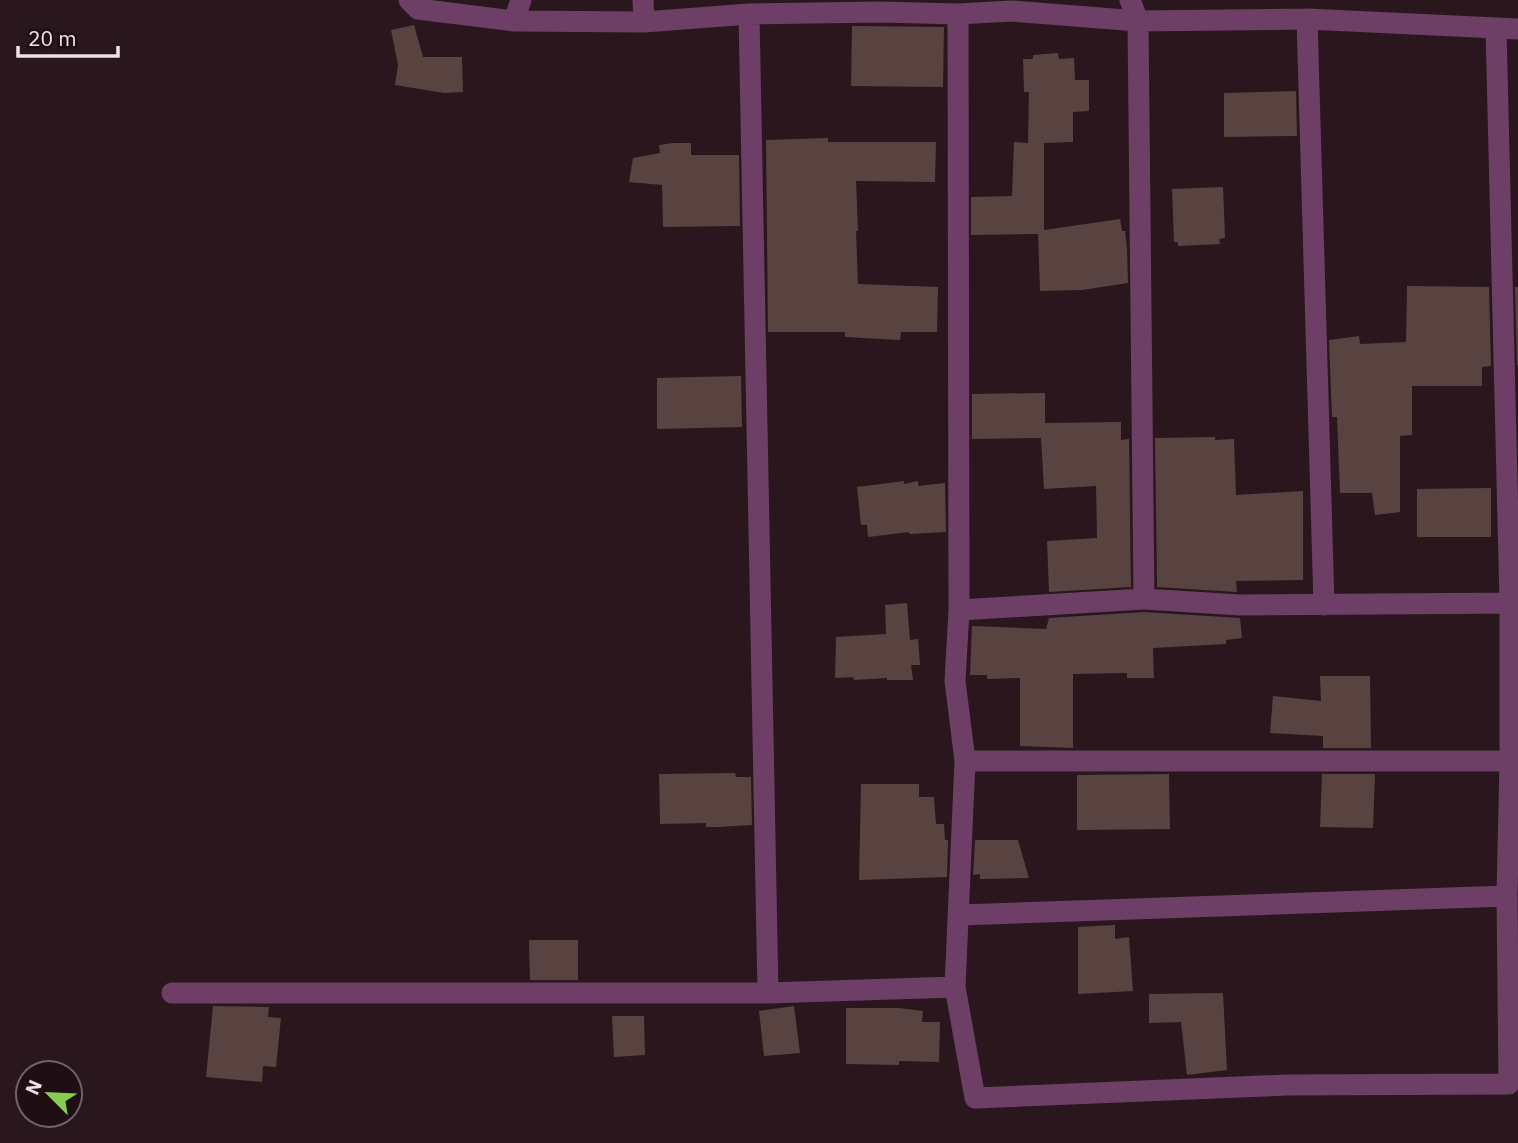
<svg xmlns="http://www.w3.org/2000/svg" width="1518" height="1143" viewBox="0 0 1518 1143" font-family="'IBM Plex Sans',sans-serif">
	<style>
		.building { fill: #584341 }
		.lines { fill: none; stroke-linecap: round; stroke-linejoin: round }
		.street { stroke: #6d3f66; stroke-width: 21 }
	</style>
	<rect width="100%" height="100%" fill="#29171d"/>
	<path class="building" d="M414 25 423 57H462L463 92 444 93 395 85 398 65 391 30Z
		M852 26 944 27 943 87 851 86Z
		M1058 53 1059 59 1074 58 1075 80H1089V111L1073 112V142L1044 143V230L1120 219 1122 231H1125L1127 250 1128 283 1082 290 1040 291 1038 234 971 235V197L1012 196 1014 142 1028 143 1029 92H1024L1023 59H1033V55Z
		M1296 91 1297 136 1224 137V93Z
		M828 138V142H936L935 182 856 181 858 231H856L858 284 938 287 937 332H901L900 340 845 337V332H768L766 140Z
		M673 143H691V155H739L740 226 663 227 662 185 629 182 633 158 660 153 659 145Z
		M1223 187 1225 238 1219 239 1220 244 1178 246V242H1174L1172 189Z
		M1407 286 1489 287 1491 366 1482 367V386H1412V435L1400 436V512L1375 515 1372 493H1340L1337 417H1332L1329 340 1359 336 1360 344 1406 342Z
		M1515 287H1518V365L1517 366Z
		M741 376 742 427 657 429V378Z
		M1045 393V423L1121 422V440L1129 439 1131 587 1049 592 1047 541 1097 538 1096 486 1044 489 1041 438 972 439V394Z
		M1215 437V440L1234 439 1236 495 1303 491V580L1236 581 1237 592 1157 587 1155 438Z
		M904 481V484L918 481V486L945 483 946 532 909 534V532L868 537 867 525H861L857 487Z
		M1491 488V537H1417V489Z
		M907 603 910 640 918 639 920 665H911L913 680H887V678L854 680 853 677 835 678 836 637 886 634 885 605Z
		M1144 612 1240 618 1242 638 1226 640V644L1153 648 1154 678H1127V673L1073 674V748L1020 746V678L987 679V675H970L972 626 1046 629 1049 618Z
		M1320 676H1370L1371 748H1323V736L1270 733 1273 696 1321 701Z
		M735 773 736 777H751L752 825 718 827H706V823L660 824 659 774Z
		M1169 774 1170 829 1077 830V775Z
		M1322 774H1375L1373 828 1320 827Z
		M861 784H919V797H934L936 824H944L945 840H948L947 877 859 880Z
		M975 840H1018L1029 878 980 879V874L973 875Z
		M1115 925V939L1129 937 1133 991 1078 994V927Z
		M529 940H578V980H530Z
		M1223 993 1227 1070 1187 1075 1181 1022 1149 1023V994Z
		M213 1006 269 1007 268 1017 281 1018 276 1067 263 1066 262 1082 206 1077Z
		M794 1006 800 1053 764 1056 759 1011Z
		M846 1008H899L923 1011 922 1022H940L939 1062 899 1061V1065L846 1064Z
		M612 1016H644L645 1055 614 1057Z"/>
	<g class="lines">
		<path class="street" d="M409 0 418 9 514 21 644 22 749 14 881 12 958 14 1011 11 1138 21 1307 19 1518 29
			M643 0 644 22
			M1130 0 1138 21 1144 599
			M749 14 768 993
			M958 14 959 610 955 681 965 761 955 987 975 1098 1287 1085 1509 1084 1507 896 1510 761V603L1496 28
			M1307 19 1324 605
			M514 21 521 0
			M959 610 1144 599 1240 605 1518 603
			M965 761H1510
			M960 915 1507 896
			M172 993H768L955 987"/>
	</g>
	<g transform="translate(49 1094) rotate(294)"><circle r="33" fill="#1f0e14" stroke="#726368" stroke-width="2"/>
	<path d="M0-5L12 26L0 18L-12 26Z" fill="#85cf4c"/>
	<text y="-10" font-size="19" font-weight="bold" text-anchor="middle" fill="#efe2e5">N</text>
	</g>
	<path d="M18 46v10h100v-10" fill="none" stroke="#efe2e5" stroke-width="3.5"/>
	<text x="28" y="46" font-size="21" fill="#efe2e5" stroke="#1f0e14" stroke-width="5" paint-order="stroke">20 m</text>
</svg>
